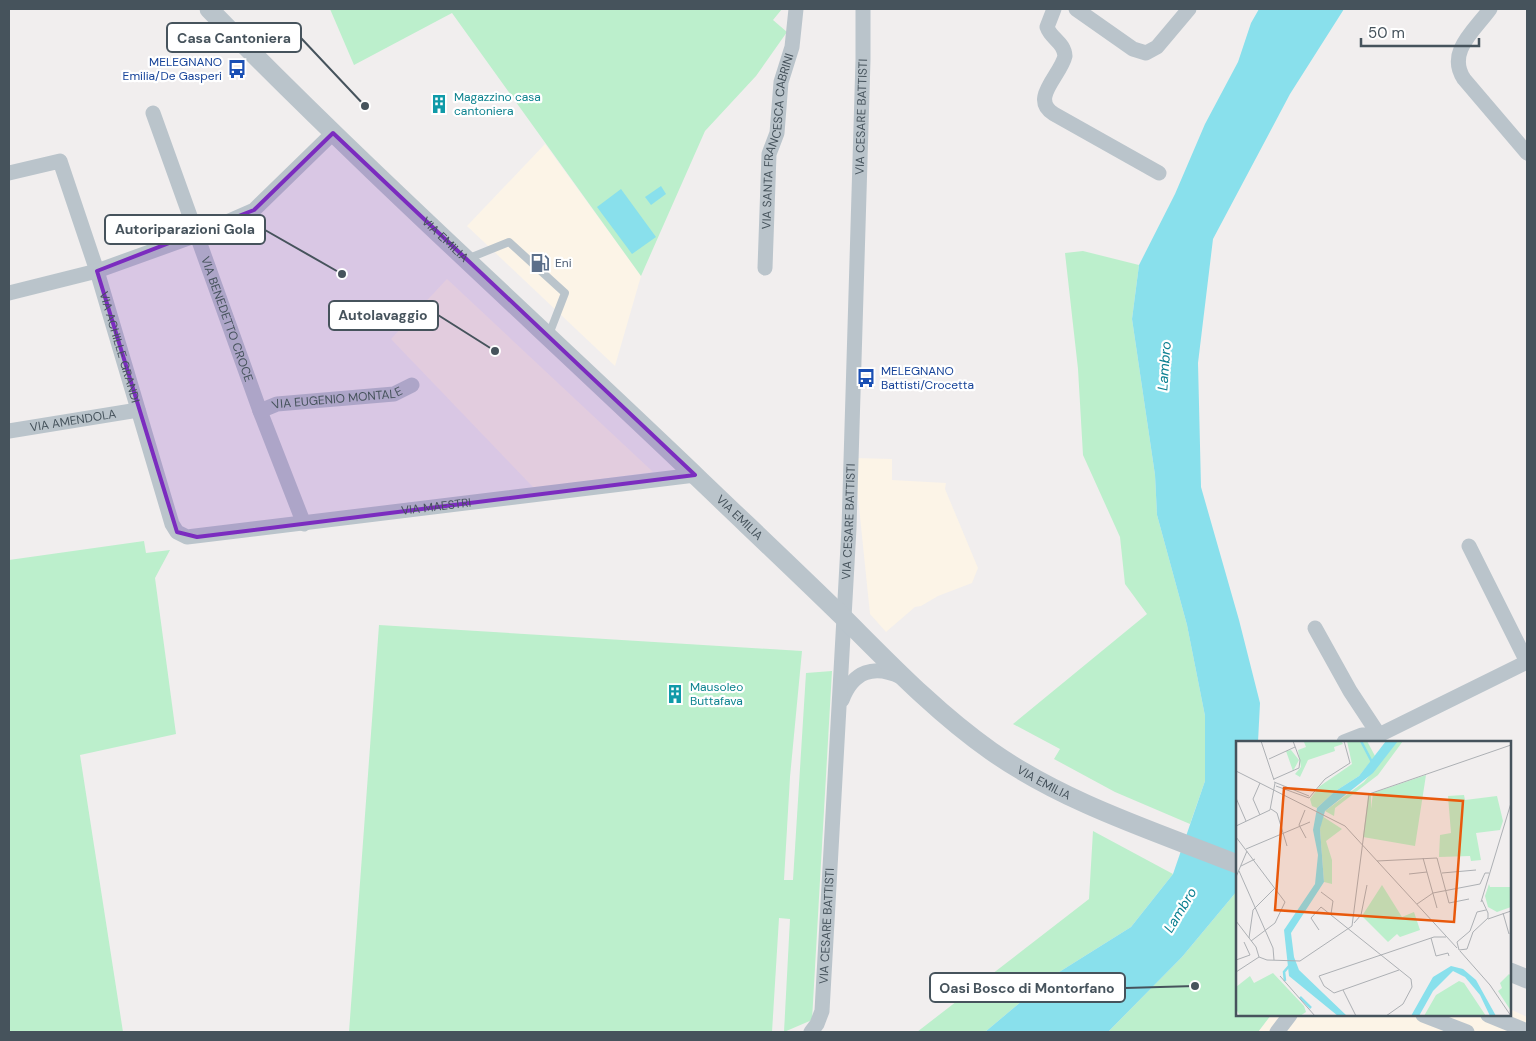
<svg xmlns="http://www.w3.org/2000/svg" width="1536" height="1041" font-family="'DM Sans',sans-serif">
	<style>
		.commercial { fill: #fcf4e7 }
		.green { fill: #bcefcc }
		.water { fill: #89e0ec }
		.lines { fill: none; stroke-linecap: round; stroke-linejoin: round }
		.service { stroke: #bac4cb; stroke-width: 8 }
		.minor { stroke: #bac4cb; stroke-width: 15 }
		.tertiary { stroke: #bac4cb; stroke-width: 19 }
		.marked { fill: #7b2cbf; fill-opacity: 0.2; stroke: #7b2cbf; stroke-width: 4; stroke-linejoin: round }
		.labels { text-anchor: middle; stroke-width: 4.5; stroke-linejoin: round; paint-order: stroke }
		.transit-label { font-size: 12px; fill: #164399; stroke: #fff; text-anchor: end }
		.culture-label { font-size: 12px; fill: #0d838f; stroke: #fff; text-anchor: start }
		.street-label { font-size: 12px; fill: #46535c; stroke: #fff }
		.service-label { font-size: 12px; fill: #4e5e75; stroke: #fff; text-anchor: start }
		.water-label { font-size: 14px; font-style: italic; fill: #0d8192; stroke: #fff }
		.inset-river { fill: none; stroke: #89e0ec; stroke-width: 2.5 }
		.inset-road { fill: none; stroke: #adb0b4; stroke-width: 1 }
		.view { fill: #e8590c; fill-opacity: 0.15; stroke: #e8590c; stroke-width: 2.5 }
		.inset-edge { fill: none; stroke: #46535c; stroke-width: 2.5 }
		.leader { fill: none; stroke: #46535c; stroke-width: 2 }
		.callout-dot { fill: #46535c; stroke: #fff; stroke-width: 2 }
		.callout { fill: #fff; stroke: #46535c; stroke-width: 2 }
		.callout-label { font-size: 14px; text-anchor: middle; font-weight: bold; fill: #46535c }
	</style>
	<rect width="100%" height="100%" fill="#f1eeee"/>
	<!-- commercial -->
	<g class="commercial">
		<polygon points="545,144 641,276 615,366 467,226"/>
		<polygon points="447,279 653,472 534,488 391,339"/>
		<polygon points="854,458 892,459 892,480 946,483 945,489 978,568 972,583 938,596 921,606 915,607 886,632 870,614"/>
		<polygon points="1510,1009 1527,1017 1527,1032 1258,1032 1271,1015 1510,1015"/>
	</g>
	<!-- green -->
	<g class="green">
		<polygon points="330,9 782,9 773,20 787,32 756,76 705,131 641,276 452,13 354,65"/>
		<polygon points="1083,251 1139,265 1132,319 1155,475 1157,515 1187,625 1205,716 1205,781 1190,824 1115,792 1054,759 1060,749 1013,724 1147,614 1125,584 1120,537 1083,455 1078,369 1065,253"/>
		<polygon points="144,541 146,553 170,550 155,578 176,734 80,755 123,1032 9,1032 9,560"/>
		<polygon points="379,625 802,651 790,777 784,880 793,880 806,673 832,671 812,1020 784,1032 790,919 779,918 772,1032 349,1032"/>
		<polygon points="1093,831 1173,874 1131,927 1048,979 985,1032 917,1032 1089,899"/>
		<polygon points="1237,891 1237,1015 1271,1015 1258,1032 1108,1032 1182,957"/>
	</g>
	<!-- water -->
	<g class="water">
		<polygon points="1259,9 1344,9 1290,94 1213,239 1198,363 1201,487 1239,620 1260,703 1258,742 1237,742 1237,891 1182,957 1108,1032 985,1032 1048,979 1131,927 1173,874 1205,781 1205,716 1187,625 1157,515 1155,475 1132,319 1139,265 1175,194 1205,124 1238,62 1251,23"/>
		<polygon points="661,186 666,194 651,205 645,197"/>
		<polygon points="621,189 656,237 632,254 597,207"/>
	</g>
	<g class="lines">
		<!-- service -->
		<polyline class="service" points="467,259 509,242 565,293 548,337"/>
		<!-- minor -->
		<g class="minor">
			<path d="M1054 9 1047 27C1051 39 1064 42 1065 56 1061 75 1029 99 1054 114L1159 173"/>
			<polyline points="1076,9 1133,49 1146,53 1157,47 1189,9"/>
			<path d="M1490 9C1475 30 1446 52 1464 79L1527 153"/>
			<path id="s1" d="M153 113 260 411 304 524"/>
			<path id="s2" d="M9 173 60 161 97 271 172 524 177 532 187 537 695 475"/>
			<path id="s3" d="M765 268 769 154 777 133 781 82 792 47 796 9"/>
			<polyline points="9,293 97,271 197,235 254,210 333,133"/>
			<path id="s4" d="M260 411 277 404 394 394 412 385"/>
			<path id="s5" d="M9 431 138 410"/>
			<polyline points="1469,546 1527,662"/>
			<polyline points="1315,628 1350,691 1379,735"/>
			<path d="M842 700C853 671 874 664 901 677"/>
			<polyline points="1344,742 1362,735 1379,735 1527,662"/>
			<polyline points="1423,1015 1467,1032"/>
			<polyline points="1488,1015 1527,1031"/>
			<path id="s6" d="M811 1032 817 1024 822 1011 849 528 863 60V9"/>
			<polyline points="1277,1032 1290,1015"/>
		</g>
		<!-- tertiary -->
		<g class="tertiary">
			<path id="s7" d="M209 9C367 171 535 322 698 478 747 525 797 572 845 619 891 665 938 714 991 751 1065 803 1154 831 1237 864"/>
			<polyline points="1510,972 1527,979"/>
		</g>
	</g>
	<!-- marked area -->
	<path class="marked" d="M333 133 695 475 197 537 177 532 97 271 254 210Z"/>
	<!-- icons -->
	<defs>
		<g id="bus-bare" transform="scale(1.5)"><path d="M-5-6H5V4H4V6H2V4H-2V6H-4V4H-5ZM-3.5-4V0h7V-4ZM-3.5 1.2v1.5H-2V1.2ZM2 1.2v1.5H3.5V1.2Z" fill="#1a4fb4" stroke="#fff" stroke-width="2.5" paint-order="stroke"/></g>
		<g id="building-bare" transform="scale(1.5)"><path d="M-4-6H4V6H1V3H-1V6H-4ZM-2.5-4.3h1.7v1.8h-1.7ZM.8-4.3h1.7v1.8H.8ZM-2.5-1h1.7V.8h-1.7ZM.8-1h1.7V.8H.8Z" fill="#0f9aa8" stroke="#fff" stroke-width="2.5" paint-order="stroke"/></g>
		<g id="fuel-bare" transform="scale(1.5)"><path d="M-5.5-6h7V0h2V4h1.3V-2.5L3-4.5l.8-.8L6-3V5H2.5V1h-1V6h-7ZM-4.2-4.7v3.2H.2V-4.7Z" fill="#5c6f8a" stroke="#fff" stroke-width="2.5" paint-order="stroke"/></g>
	</defs>
	<g fill-rule="evenodd">
		<use href="#bus-bare" x="237" y="69"/>
		<use href="#building-bare" x="439" y="104"/>
		<use href="#fuel-bare" x="540" y="263"/>
		<use href="#bus-bare" x="866" y="378"/>
		<use href="#building-bare" x="675" y="694"/>
	</g>
	<g class="labels">
		<!-- transit labels -->
		<g class="transit-label">
			<text x="222" y="66">MELEGNANO<tspan x="222" dy="14">Emilia/De Gasperi</tspan></text>
			<text x="881" y="375" text-anchor="start">MELEGNANO<tspan x="881" dy="14">Battisti/Crocetta</tspan></text>
		</g>
		<!-- culture labels -->
		<g class="culture-label">
			<text x="454" y="101">Magazzino casa<tspan x="454" dy="14">cantoniera</tspan></text>
			<text x="690" y="691">Mausoleo<tspan x="690" dy="14">Buttafava</tspan></text>
		</g>
		<!-- street labels -->
		<g class="street-label">
			<text dy="4" stroke="none"><textPath href="#s6" startOffset="919">VIA CESARE BATTISTI</textPath></text>
			<text dy="4" stroke="none"><textPath href="#s3" startOffset="128">VIA SANTA FRANCESCA CABRINI</textPath></text>
			<text dy="4" stroke="none"><textPath href="#s7" startOffset="330">VIA EMILIA</textPath></text>
			<text dy="4" stroke="none"><textPath href="#s1" startOffset="219">VIA BENEDETTO CROCE</textPath></text>
			<text dy="4" stroke="none"><textPath href="#s2" startOffset="248">VIA ACHILLE GRANDI</textPath></text>
			<text dy="4" stroke="none"><textPath href="#s4" startOffset="79">VIA EUGENIO MONTALE</textPath></text>
			<text dy="4" stroke="none"><textPath href="#s5" startOffset="65">VIA AMENDOLA</textPath></text>
			<text dy="4" stroke="none"><textPath href="#s2" startOffset="704">VIA MAESTRI</textPath></text>
			<text dy="4" stroke="none"><textPath href="#s7" startOffset="735">VIA EMILIA</textPath></text>
			<text dy="4" stroke="none"><textPath href="#s6" startOffset="514">VIA CESARE BATTISTI</textPath></text>
			<text dy="4" stroke="none"><textPath href="#s7" startOffset="1140">VIA EMILIA</textPath></text>
			<text dy="4" stroke="none"><textPath href="#s6" startOffset="109">VIA CESARE BATTISTI</textPath></text>
		</g>
		<!-- service labels -->
		<g class="service-label">
			<text x="555" y="267">Eni</text>
		</g>
		<!-- water labels -->
		<g class="water-label">
			<text transform="translate(1164 366) rotate(-86)" y="5">Lambro</text>
			<text transform="translate(1180 910) rotate(-59)" y="5">Lambro</text>
		</g>
	</g>
	<!-- overview -->
	<g transform="translate(1236 741)">
		<rect width="275" height="275" fill="#f1eeee"/>
		<path d="M105 0 107 3 98 6 99 10 72 19 64 36 59 33 65 26 62 9 70 6 68 1ZM111 0H131L139 15 123 35 98 51 81 67 76 65 74 58 84 45 116 23ZM161 0H167L142 34 99 67 98 75 89 70 128 41ZM55 9 63 19 57 30 50 10ZM190 34 179 105 127 96 132 55 135 54V68L137 52ZM228 54 229 59 261 55 267 80 264 89 240 92 245 119 235 120 234 115 203 116 204 94 215 92 212 55ZM86 75 106 88 90 100 96 119V143L88 141 84 88ZM253 143 254 146H275V166L261 171 252 166 249 155ZM146 144 166 176 178 171 184 189 164 196 161 193 152 201 126 175ZM37 232 68 265 70 271 64 275H4L0 268V246L14 235 18 242ZM273 233 275 235V270L262 250 266 247 264 242ZM223 240 228 242 250 275H188L200 254Z" fill="#bcefcc"/>
		<path d="M150 0H162L137 32 89 70 84 88 88 141 55 192 58 216 63 229 111 275H102L53 235 48 189 79 143 82 114 77 89 81 67 98 51 123 35ZM215 225 227 228 240 239 260 275H254L244 254 229 236 217 230 197 250 183 275H175L197 236Z" fill="#89e0ec"/>
		<path class="inset-river" d="M125 0 137 23M49 240 48 231 53 225M64 256 75 267"/>
		<path class="inset-road" d="M25 0 38 39M33 18 59 6M0 30 109 85 221 207M38 38 63 27 64 19 57 0M38 41 73 55M40 45 73 57 89 38 114 22 108 0M0 57 10 80M35 68 41 72 51 105M69 69 63 84 70 97M24 74 17 58 24 42M0 85 34 69 39 42M0 96 49 161 39 182 15 200M10 108 74 81M187 117 201 167M141 120 201 117 213 162 233 158M5 125 19 118M3 130 37 207 38 219M206 132 240 129M173 133 191 131M0 136 11 110M85 151 97 160 95 173M246 159 252 172V177L237 191 231 208 223 209 221 201 234 190 241 171 250 169M245 161 275 62M181 163 197 152 244 143 249 132H253M267 172 273 193M252 178 275 170M0 180 20 206 23 216M118 182 125 174 131 144M83 189 75 177 85 166 175 238 176 246 167 263 150 275M13 197 17 169 39 147M195 197 200 215 212 212 213 215M224 210 254 244 275 275M23 216 31 219 64 220 116 185 133 53 275 4M0 219 14 214 8 201M163 229 98 252 88 245 83 235 198 196H210M0 231 23 216M44 235 79 275M107 249 120 275"/>
		<path class="view" d="M48 47 227 60 218 181 39 169Z"/>
		<rect width="275" height="275" class="inset-edge"/>
	</g>
	<!-- callouts -->
	<path class="leader" d="M365 106L301 38M342 274L265 230M495 351L438 315M1195 986L1125 988"/>
	<g class="callout-dot">
		<circle cx="365" cy="106" r="5"/>
		<circle cx="342" cy="274" r="5"/>
		<circle cx="495" cy="351" r="5"/>
		<circle cx="1195" cy="986" r="5"/>
	</g>
	<g class="callout">
		<rect x="167" y="23" width="134" height="29" rx="5"/>
		<rect x="105" y="215" width="160" height="29" rx="5"/>
		<rect x="329" y="301" width="109" height="29" rx="5"/>
		<rect x="930" y="973" width="195" height="29" rx="5"/>
	</g>
	<g class="callout-label">
		<text x="234" y="43">Casa Cantoniera</text>
		<text x="185" y="234">Autoriparazioni Gola</text>
		<text x="383" y="320">Autolavaggio</text>
		<text x="1027" y="993">Oasi Bosco di Montorfano</text>
	</g>
	<!-- border -->
	<rect width="1536" height="1041" fill="none" stroke="#46535c" stroke-width="20"/>
	<!-- scale -->
	<path d="M1361 38v8h118v-8" fill="none" stroke="#46535c" stroke-width="2.5"/>
	<text x="1368" y="38" font-size="15" fill="#46535c" stroke="#ffffff" stroke-width="4" paint-order="stroke">50 m</text>
</svg>
